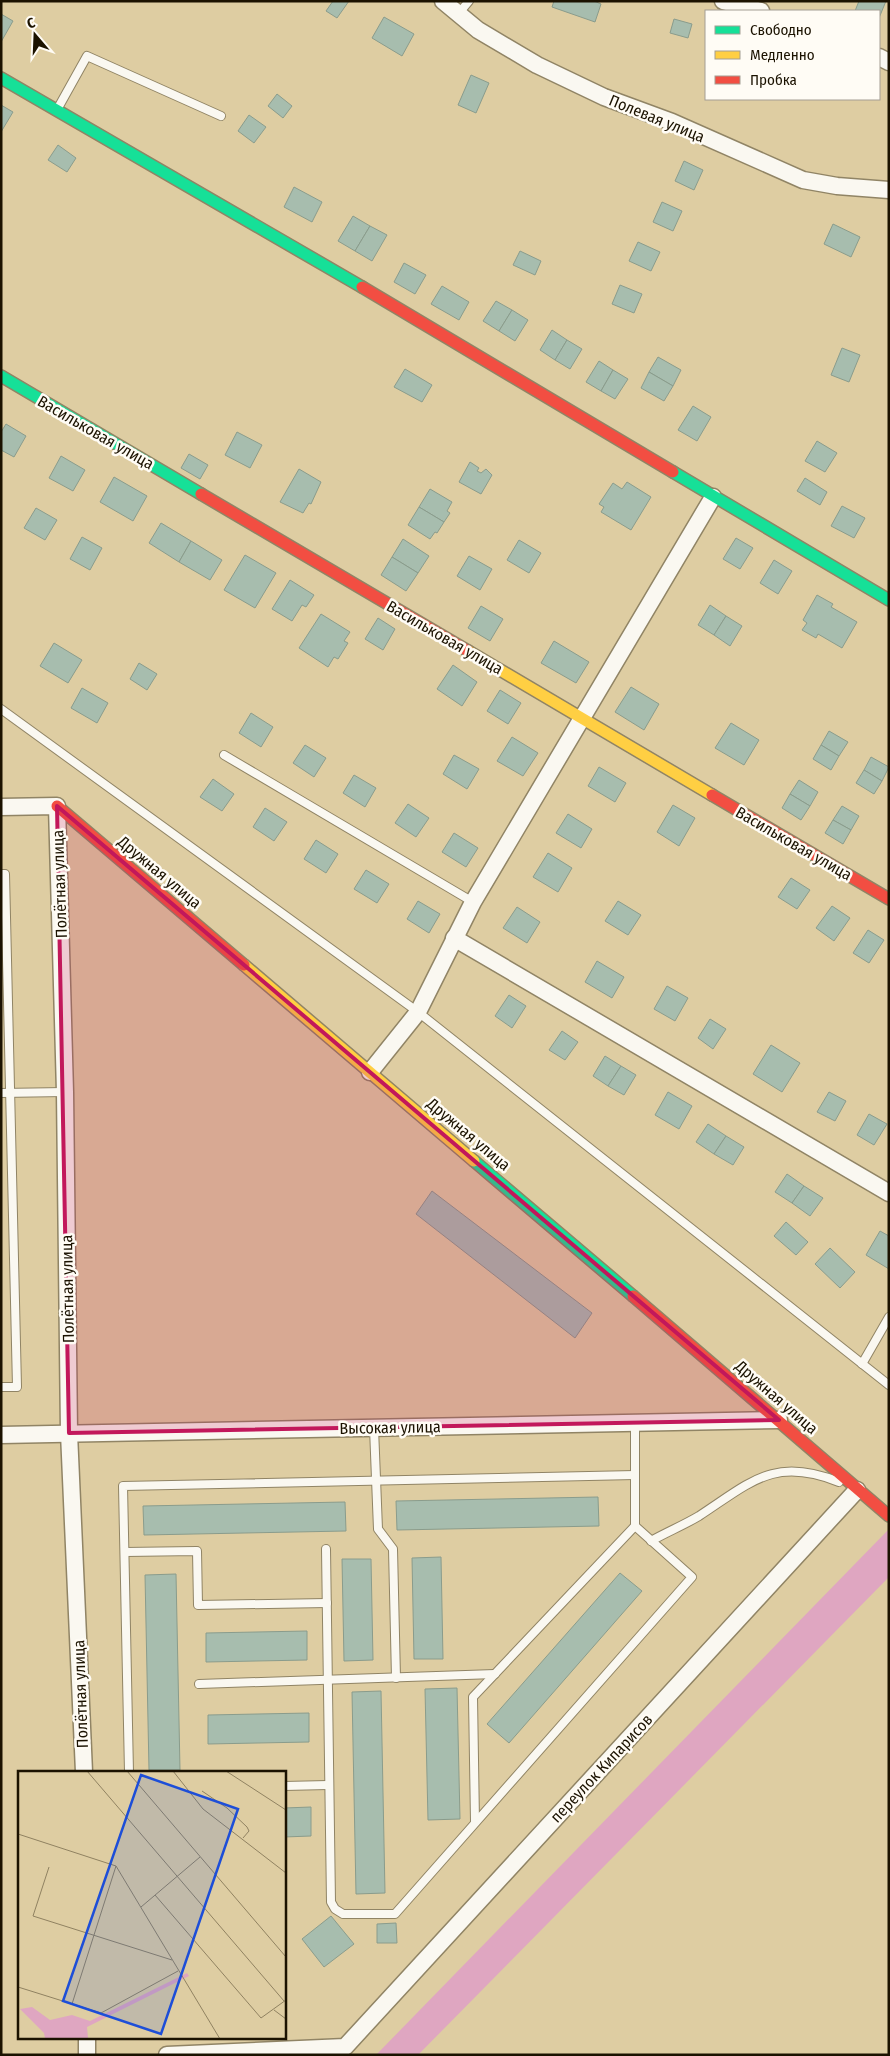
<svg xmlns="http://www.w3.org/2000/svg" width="890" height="2056" font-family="'Fira Sans Condensed',sans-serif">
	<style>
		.green { fill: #dfa6c1 }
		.building { fill: #a7bdae; stroke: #8a9c8c }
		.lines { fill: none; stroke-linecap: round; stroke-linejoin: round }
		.lane-casing { stroke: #908465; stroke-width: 10 }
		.street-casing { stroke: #908465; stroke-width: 19 }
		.fast-casing { stroke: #908465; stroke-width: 14 }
		.slow-casing { stroke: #908465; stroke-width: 14 }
		.jam-casing { stroke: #908465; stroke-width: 14 }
		.lane { stroke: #faf8f1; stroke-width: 8 }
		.street { stroke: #faf8f1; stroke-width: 16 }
		.fast { stroke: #16e098; stroke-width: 11 }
		.slow { stroke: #ffcf43; stroke-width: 11 }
		.jam { stroke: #f24e42; stroke-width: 11 }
		.marked { fill: #c2185b; fill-opacity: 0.2; stroke: #c2185b; stroke-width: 4; stroke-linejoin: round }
		.labels { text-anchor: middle; stroke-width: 5; stroke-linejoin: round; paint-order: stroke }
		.street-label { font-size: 16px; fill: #1b1200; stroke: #fffcf5 }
		.inset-road { fill: none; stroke: #908261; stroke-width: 1 }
		.view { fill: #1d4ed8; fill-opacity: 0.15; stroke: #1d4ed8; stroke-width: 2.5 }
		.inset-edge { fill: none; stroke: #1b1200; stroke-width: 2.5 }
	</style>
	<rect width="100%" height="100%" fill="#decda2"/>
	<!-- green -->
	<polygon class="green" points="889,1529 889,1577 418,2055 376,2055"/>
	<!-- building -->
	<g class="building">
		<polygon points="333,1 349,1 337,18 326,11"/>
		<polygon points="554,1 594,1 601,4 595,22 552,7"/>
		<polygon points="859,1 886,1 879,18 879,11 855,11"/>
		<polygon points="1,14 13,21 1,42"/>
		<polygon points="384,17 414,34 402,56 372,38"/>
		<polygon points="674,19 692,24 688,38 670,33"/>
		<polygon points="471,75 489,83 476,113 458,105"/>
		<polygon points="277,94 292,106 283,118 268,106"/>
		<polygon points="1,105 13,112 1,132"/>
		<polygon points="249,115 266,127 254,143 238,131"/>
		<polygon points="58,145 76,158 67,172 48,160"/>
		<polygon points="684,161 703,170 694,190 675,181"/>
		<polygon points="294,187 322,202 312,222 284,207"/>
		<polygon points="662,202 682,211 673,231 653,222"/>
		<polygon points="353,216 370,226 355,251 338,241"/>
		<polygon points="833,224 860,237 851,257 824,244"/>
		<polygon points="370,226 387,235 372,261 355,251"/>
		<polygon points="638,242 660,252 651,271 629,261"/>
		<polygon points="520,251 541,261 535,275 513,265"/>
		<polygon points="404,263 426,275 415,294 394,282"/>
		<polygon points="620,285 642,294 634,313 612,304"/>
		<polygon points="442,286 469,302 459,320 431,304"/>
		<polygon points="496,301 512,310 499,331 483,321"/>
		<polygon points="512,310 528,320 515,341 499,331"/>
		<polygon points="552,330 567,340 555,360 540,350"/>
		<polygon points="567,340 582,349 570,369 555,360"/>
		<polygon points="842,348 860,355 849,382 831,375"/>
		<polygon points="658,357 681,370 673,386 649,372"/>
		<polygon points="599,361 613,370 601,391 586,382"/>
		<polygon points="405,369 432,385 422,402 394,387"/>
		<polygon points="613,370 628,379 615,399 601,391"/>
		<polygon points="649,372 673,386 664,401 641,388"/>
		<polygon points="693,406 711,417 697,441 678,430"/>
		<polygon points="6,424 26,436 14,457 1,450 1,432"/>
		<polygon points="237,432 262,445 250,468 225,455"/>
		<polygon points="817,441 837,453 825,472 805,461"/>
		<polygon points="189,454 208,465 200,479 181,468"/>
		<polygon points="61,456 85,470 73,491 49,478"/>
		<polygon points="470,462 479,468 477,471 481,473 486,469 492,475 481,494 459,482"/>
		<polygon points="299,469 321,482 311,504 309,503 303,513 280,502"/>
		<polygon points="114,477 147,496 133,521 100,502"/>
		<polygon points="805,478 827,492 820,505 797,491"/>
		<polygon points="627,482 651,497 631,530 601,512 604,507 599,504 613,483 622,489"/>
		<polygon points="430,489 452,502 447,511 450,513 444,522 419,507"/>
		<polygon points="842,506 865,518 854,538 831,526"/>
		<polygon points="419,507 444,522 437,533 435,532 430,539 408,525"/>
		<polygon points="36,508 57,520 45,540 24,528"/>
		<polygon points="161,523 191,541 179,562 149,543"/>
		<polygon points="82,537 102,548 90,570 70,559"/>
		<polygon points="736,538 753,548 740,569 723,559"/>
		<polygon points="403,539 429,556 418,573 392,557"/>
		<polygon points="519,540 541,553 529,573 507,560"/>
		<polygon points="191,541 222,560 210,580 179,562"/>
		<polygon points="245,555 276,573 255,608 224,590"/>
		<polygon points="469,556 492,569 480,590 457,576"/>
		<polygon points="392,557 418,573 406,591 381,575"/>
		<polygon points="774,560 792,571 778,594 760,583"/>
		<polygon points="290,580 314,595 306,607 302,605 292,621 272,609"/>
		<polygon points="817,595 833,604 831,607 857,622 842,648 818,634 816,638 802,630 807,623 803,620"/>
		<polygon points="710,605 726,616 714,635 698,625"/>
		<polygon points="481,606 503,619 490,641 468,628"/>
		<polygon points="321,614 350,632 344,641 348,643 338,659 334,657 328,667 299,648"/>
		<polygon points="726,616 742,626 730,646 714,635"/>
		<polygon points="378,618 395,629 383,650 365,639"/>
		<polygon points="554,641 589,662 576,683 541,663"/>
		<polygon points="54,643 82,660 68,683 40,666"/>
		<polygon points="139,663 157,674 147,690 130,679"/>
		<polygon points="453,665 477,682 462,706 437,689"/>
		<polygon points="631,687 659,704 644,730 615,712"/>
		<polygon points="82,688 108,703 97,723 71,708"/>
		<polygon points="500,690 521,703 508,724 487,711"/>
		<polygon points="251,713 273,727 261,747 239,733"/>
		<polygon points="731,723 759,740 744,765 715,748"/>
		<polygon points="829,731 848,742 839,756 821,745"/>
		<polygon points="512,737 538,753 523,776 497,761"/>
		<polygon points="305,745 326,758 314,777 293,763"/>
		<polygon points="821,745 839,756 831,770 813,759"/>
		<polygon points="454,755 479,769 467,789 443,774"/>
		<polygon points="871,757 889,767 882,781 864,770"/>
		<polygon points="599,767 626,783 615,802 588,786"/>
		<polygon points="864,770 882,781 874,794 856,783"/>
		<polygon points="354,775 376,788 365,807 343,793"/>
		<polygon points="213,779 234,794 222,811 200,797"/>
		<polygon points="799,780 818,792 810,806 790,794"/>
		<polygon points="790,794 810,806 801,820 782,808"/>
		<polygon points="408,804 429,818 416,837 395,823"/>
		<polygon points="673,805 695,818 679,846 657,832"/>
		<polygon points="842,806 859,816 851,830 833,820"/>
		<polygon points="265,808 287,822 274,841 253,827"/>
		<polygon points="568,814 592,829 581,848 556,833"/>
		<polygon points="833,820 851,830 843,844 825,833"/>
		<polygon points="454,833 478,848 466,867 442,852"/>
		<polygon points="316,840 338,854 326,873 304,859"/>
		<polygon points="548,853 572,868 558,892 533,877"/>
		<polygon points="366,870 389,884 377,903 354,889"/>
		<polygon points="791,878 810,890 797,909 778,897"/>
		<polygon points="418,901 440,914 429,933 407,919"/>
		<polygon points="618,901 641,915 628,935 605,921"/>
		<polygon points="832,906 850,918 834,941 816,928"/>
		<polygon points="517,907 540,922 527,943 503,928"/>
		<polygon points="868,930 884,940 869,963 853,953"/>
		<polygon points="597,961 624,977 612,998 585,982"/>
		<polygon points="667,986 688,998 675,1021 654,1009"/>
		<polygon points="509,995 526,1006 512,1028 495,1016"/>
		<polygon points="710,1019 726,1029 713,1049 698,1038"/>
		<polygon points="562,1031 578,1042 565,1060 549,1050"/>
		<polygon points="771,1045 800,1063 782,1092 753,1074"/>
		<polygon points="605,1056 621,1066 608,1086 593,1076"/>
		<polygon points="621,1066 636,1075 624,1095 608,1086"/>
		<polygon points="668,1092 692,1106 679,1129 655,1115"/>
		<polygon points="829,1092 846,1101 835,1121 817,1112"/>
		<polygon points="869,1114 887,1124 874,1145 857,1135"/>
		<polygon points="708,1124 726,1136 714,1154 696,1142"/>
		<polygon points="726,1136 744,1147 733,1165 714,1154"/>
		<polygon points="787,1174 804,1186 792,1203 775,1192"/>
		<polygon points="804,1186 823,1198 810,1216 792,1203"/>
		<polygon points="432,1191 592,1313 575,1338 416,1214"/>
		<polygon points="786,1222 808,1242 796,1255 774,1236"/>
		<polygon points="880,1231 889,1236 889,1269 866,1255"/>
		<polygon points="830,1248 855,1272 840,1288 815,1264"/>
		<polygon points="598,1497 599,1526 397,1530 396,1501"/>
		<polygon points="345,1502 346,1531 144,1535 143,1506"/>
		<polygon points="441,1557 443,1659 414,1659 412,1558"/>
		<polygon points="342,1559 371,1559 373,1660 344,1661"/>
		<polygon points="620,1573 642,1591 509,1743 487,1724"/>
		<polygon points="176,1574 180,1770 149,1770 145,1575"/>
		<polygon points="307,1631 307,1660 206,1662 206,1633"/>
		<polygon points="457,1688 460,1819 428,1820 425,1689"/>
		<polygon points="381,1691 385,1893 356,1894 352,1692"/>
		<polygon points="309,1713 309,1742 208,1744 208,1715"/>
		<polygon points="311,1807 311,1836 284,1837 284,1808"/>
		<polygon points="331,1916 354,1944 324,1967 302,1939"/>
		<polygon points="396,1923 397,1943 377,1943 377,1924"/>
	</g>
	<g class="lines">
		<!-- lane casing -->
		<g class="lane-casing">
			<g id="lane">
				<polyline points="459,13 469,1"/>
				<polyline points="58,108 87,56 221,116"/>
				<polyline points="1,709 418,1012 889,1385"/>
				<polyline points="224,755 473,902"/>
				<polyline points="1,874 5,874 17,1387 1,1387"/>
				<polyline points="1,1093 65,1092"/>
				<polyline points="862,1364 889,1317"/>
				<polyline points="374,1428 378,1529 393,1549 396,1678"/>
				<path d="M651 1541C667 1532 684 1525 699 1516 751 1482 774 1456 839 1482"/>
				<polyline points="326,1549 331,1902 335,1909 343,1914 395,1914 692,1577 635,1526"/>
				<polyline points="125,1552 197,1551 198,1605 327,1603"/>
				<polyline points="199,1684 495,1674"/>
				<polyline points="129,1772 123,1486 635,1475"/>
				<polyline points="284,1786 328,1785"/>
				<polyline points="475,1822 473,1697 635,1526 635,1423"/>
			</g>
		</g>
		<!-- street casing -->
		<g class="street-casing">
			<g id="street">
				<polyline points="443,1 478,30 537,65 604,97 672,122 803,180 837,186 889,190"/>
				<polyline points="723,1 761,11"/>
				<polyline points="879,57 889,62"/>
				<polyline points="1,807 57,806 65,1092 69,1433 84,1772"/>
				<polyline points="454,938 889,1193"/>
				<polyline points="370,1072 418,1012 473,902 713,497"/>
				<polyline points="1,1435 779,1420"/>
				<polyline points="87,2037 87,2055"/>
				<polyline points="167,2055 345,2047 857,1490"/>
			</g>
		</g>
		<!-- fast casing -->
		<g class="fast-casing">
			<g id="fast">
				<polyline points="1,78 362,287"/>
				<polyline points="1,376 201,494"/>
				<polyline points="673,472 889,600"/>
				<polyline points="474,1161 633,1296"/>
			</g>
		</g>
		<!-- slow casing -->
		<g class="slow-casing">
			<g id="slow">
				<polyline points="468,651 712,795"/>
				<polyline points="244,965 474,1161"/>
			</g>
		</g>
		<!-- jam casing -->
		<g class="jam-casing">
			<g id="jam">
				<polyline points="362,287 673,472"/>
				<polyline points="201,494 468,651"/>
				<polyline points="712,795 889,899"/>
				<polyline points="57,806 244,965"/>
				<polyline points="633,1296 889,1516"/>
			</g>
		</g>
		<!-- lane -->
		<use href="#lane" class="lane"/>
		<!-- street -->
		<use href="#street" class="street"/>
		<!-- fast -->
		<use href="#fast" class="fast"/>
		<!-- slow -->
		<use href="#slow" class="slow"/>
		<!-- jam -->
		<use href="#jam" class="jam"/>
	</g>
	<!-- marked area -->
	<path class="marked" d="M57 806 779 1420 69 1433Z"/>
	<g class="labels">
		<!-- street labels -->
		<g class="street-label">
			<text transform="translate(657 118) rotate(22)" y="6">Полевая улица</text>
			<text transform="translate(96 432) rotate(30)" y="6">Васильковая улица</text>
			<text transform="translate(445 637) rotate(30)" y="6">Васильковая улица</text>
			<text transform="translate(794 843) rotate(30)" y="6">Васильковая улица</text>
			<text transform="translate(160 872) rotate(40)" y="6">Дружная улица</text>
			<text transform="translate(59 884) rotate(-92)" y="6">Полётная улица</text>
			<text transform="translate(469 1134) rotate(40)" y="6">Дружная улица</text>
			<text transform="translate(67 1289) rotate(-91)" y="6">Полётная улица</text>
			<text transform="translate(777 1397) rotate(41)" y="6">Дружная улица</text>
			<text transform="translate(390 1427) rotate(-1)" y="6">Высокая улица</text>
			<text transform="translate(80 1694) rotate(-92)" y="6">Полётная улица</text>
			<text transform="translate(601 1768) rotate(-47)" y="6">переулок Кипарисов</text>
		</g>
	</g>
	<!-- overview -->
	<g transform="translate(18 1771)">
		<rect width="268" height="268" fill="#decda2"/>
		<path d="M169 202 171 205 69 256 70 267H27L26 262 2 238 14 236 32 249 54 244 72 250Z" fill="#dfa6c1"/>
		<path class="inset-road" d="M69 0 266 230M109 0 268 186M155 0 185 38 268 102M208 0 268 39M184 20 209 37 229 56 231 60 225 67M0 63 98 95M98 95 202 268M31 96 15 145 154 189M137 124 243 247 268 229M123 136 182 86M0 216 83 242 160 200M54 233 98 95M256 239 268 248"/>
		<path class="view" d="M123 4 220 38 143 263 45 230Z"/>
		<rect width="268" height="268" class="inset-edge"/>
	</g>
	<!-- border -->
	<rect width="890" height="2056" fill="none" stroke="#1b1200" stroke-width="5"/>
	<!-- legend -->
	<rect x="705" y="10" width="175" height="90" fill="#fffcf5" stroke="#a49e93"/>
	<rect x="715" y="26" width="25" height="8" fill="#16e098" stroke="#a49e93"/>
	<text x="750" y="35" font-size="15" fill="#1b1200">Свободно</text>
	<rect x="715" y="51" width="25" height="8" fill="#ffcf43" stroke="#a49e93"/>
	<text x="750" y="60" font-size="15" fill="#1b1200">Медленно</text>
	<rect x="715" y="76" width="25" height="8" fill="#f24e42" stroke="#a49e93"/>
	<text x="750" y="85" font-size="15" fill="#1b1200">Пробка</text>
	<!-- north arrow -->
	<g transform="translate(35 35) rotate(341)" stroke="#fffcf5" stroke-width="4" paint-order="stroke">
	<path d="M0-4L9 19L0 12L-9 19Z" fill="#1b1200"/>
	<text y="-8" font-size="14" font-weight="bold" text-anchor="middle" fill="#1b1200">С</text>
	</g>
</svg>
